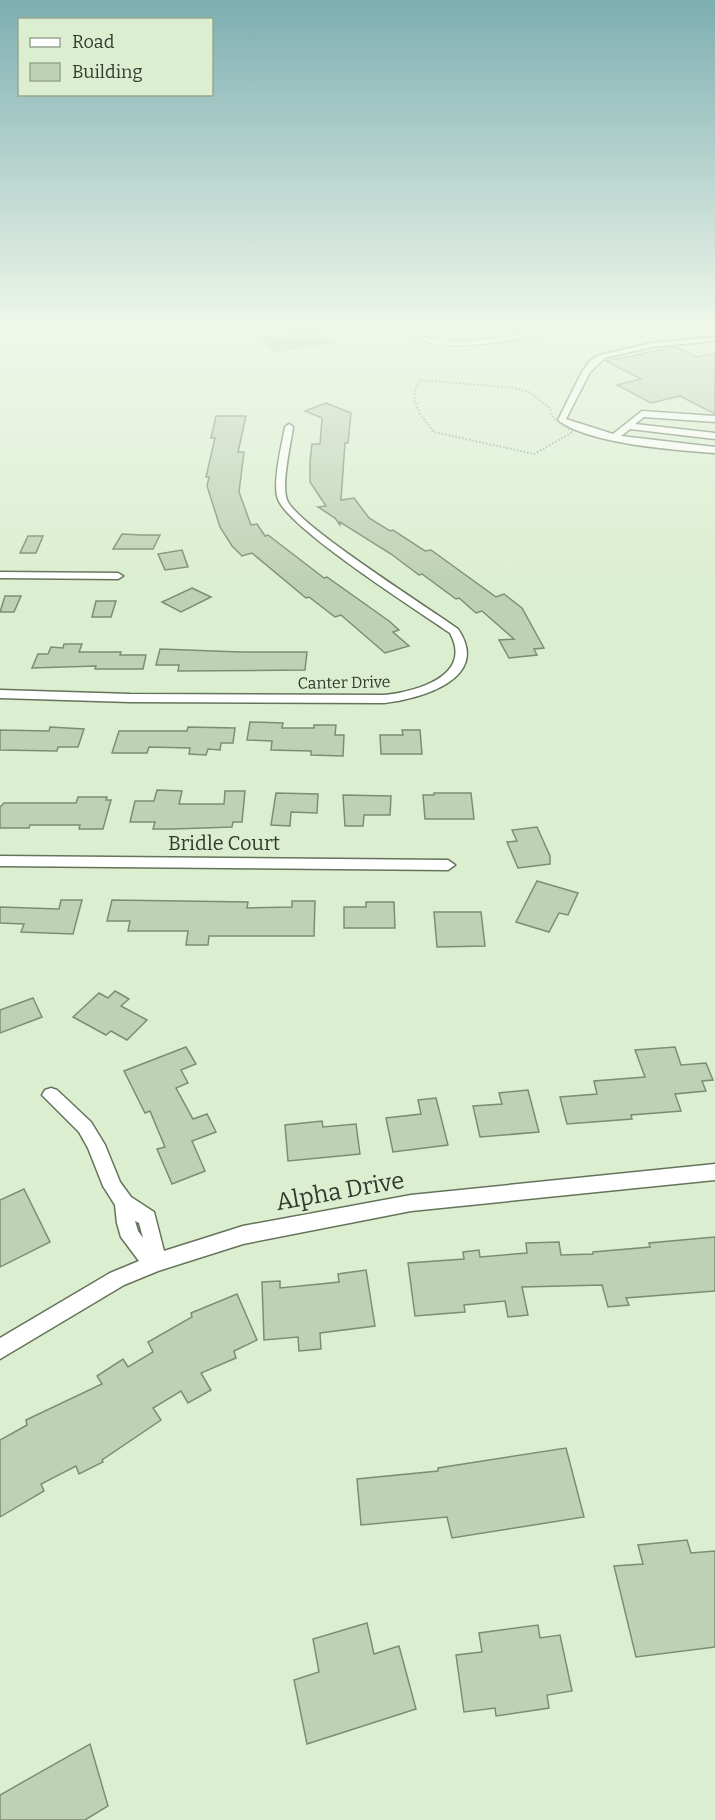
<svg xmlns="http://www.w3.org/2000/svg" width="715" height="1820" font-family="Bitter,serif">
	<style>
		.green { fill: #aece98 }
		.building { fill: #bfd1b4; stroke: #7d8d72; stroke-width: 1.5 }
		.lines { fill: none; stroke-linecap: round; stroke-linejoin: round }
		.service-casing { stroke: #64745a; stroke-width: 6 }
		.minor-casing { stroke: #64745a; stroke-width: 3 }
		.path { stroke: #929f89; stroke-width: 2; stroke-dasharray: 1.5 2; stroke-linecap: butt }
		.service { stroke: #fff; stroke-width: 4.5 }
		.minor { fill: #fff; fill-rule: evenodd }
		.labels { text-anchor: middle; stroke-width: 4.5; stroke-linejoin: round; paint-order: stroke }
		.far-street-label { font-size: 16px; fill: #333a2e; stroke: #dceed0 }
		.street-label { font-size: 20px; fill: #333a2e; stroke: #dceed0 }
		.near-street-label { font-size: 24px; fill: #333a2e; stroke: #dceed0 }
	</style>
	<rect width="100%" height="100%" fill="#dceed0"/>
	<!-- green -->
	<polygon class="green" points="316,329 334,343 276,352 259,338"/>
	<!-- building -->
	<g class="building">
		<polygon points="676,347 697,357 715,353 715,414 680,396 651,403 617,385 641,379 606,361"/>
		<polygon points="326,403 351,413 348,443 345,443 341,500 354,498 369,518 390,531 393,530 425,551 431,550 496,597 504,594 522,608 544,648 534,649 537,655 509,658 499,640 514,639 482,611 476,613 459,598 456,599 422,574 419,575 391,554 340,522 340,525 335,518 318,507 326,506 310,482 310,461 312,444 320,444 322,418 305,411"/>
		<polygon points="216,416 246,416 238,452 244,452 239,492 251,525 257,524 265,536 268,535 324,578 327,577 389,621 399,630 393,632 409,646 385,653 341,615 335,617 309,597 306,598 252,553 242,556 232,546 220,527 207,486 209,477 206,477 215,438 211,438"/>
		<polygon points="122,534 141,535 160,535 153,549 113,549"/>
		<polygon points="28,536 43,536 36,553 20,553"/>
		<polygon points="182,550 188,567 165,570 158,554"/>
		<polygon points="192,588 211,597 181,612 162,602"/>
		<polygon points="5,596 21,596 14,612 0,612"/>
		<polygon points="96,601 116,601 111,617 92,617"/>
		<polygon points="64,644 82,644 79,652 121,652 120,655 146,655 143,669 95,669 96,666 32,668 38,654 48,654 51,647 63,648"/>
		<polygon points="160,649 241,652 307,652 305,670 178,671 179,665 156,665"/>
		<polygon points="250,722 283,723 282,728 314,728 314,725 336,725 335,735 344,735 343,756 311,755 311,751 271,750 272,741 247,740"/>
		<polygon points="50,727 84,729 78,747 58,747 57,751 0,750 0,730 49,731"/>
		<polygon points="188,727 235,728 233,743 221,743 220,750 208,749 206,755 189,754 190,748 149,747 147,753 112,753 119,731 187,731"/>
		<polygon points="402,730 420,730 422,754 381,754 380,735 403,735"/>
		<polygon points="157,790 182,791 179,804 224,804 225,791 245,791 242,822 233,822 232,827 174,829 153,829 155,822 130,822 135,801 154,801"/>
		<polygon points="276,793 318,794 317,813 291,812 290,826 271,825"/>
		<polygon points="434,793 471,793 474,819 425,819 423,795 434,795"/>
		<polygon points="343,795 391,796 390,815 364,815 363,826 345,826"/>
		<polygon points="78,797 107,797 106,800 111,800 103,829 79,829 80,825 30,825 29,828 0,828 0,807 4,803 76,803"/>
		<polygon points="537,827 550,856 550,864 518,868 507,842 517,841 512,830"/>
		<polygon points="537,881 578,893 568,915 559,913 549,932 516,922"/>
		<polygon points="61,900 82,900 73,934 21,932 24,924 0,923 0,907 59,909"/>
		<polygon points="112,900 248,902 247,908 292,907 292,901 315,901 314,936 209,936 208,945 186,945 188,931 128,931 130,921 107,921"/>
		<polygon points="366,902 394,902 395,928 344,928 344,907 366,907"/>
		<polygon points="434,912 481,912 485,946 437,947"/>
		<polygon points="115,991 129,999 121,1006 147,1020 127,1040 111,1031 106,1035 73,1017 99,993 108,998"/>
		<polygon points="33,998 42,1017 0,1033 0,1010"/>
		<polygon points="186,1047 196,1064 181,1070 188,1083 176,1088 193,1119 207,1114 216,1132 192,1141 205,1171 172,1184 157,1149 165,1147 150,1111 145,1113 124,1071"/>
		<polygon points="675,1047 681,1065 706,1063 713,1080 702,1081 706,1091 675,1094 681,1111 631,1115 632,1119 567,1124 560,1097 597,1094 594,1081 645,1077 635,1050"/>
		<polygon points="528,1090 539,1132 480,1137 473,1106 502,1104 499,1093"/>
		<polygon points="436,1098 448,1145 393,1152 386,1118 421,1114 418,1100"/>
		<polygon points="322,1121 323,1127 356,1124 360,1154 288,1161 285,1125"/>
		<polygon points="24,1189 50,1242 0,1267 0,1200"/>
		<polygon points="715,1237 715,1291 626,1298 629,1305 608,1307 602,1285 522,1287 528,1315 508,1317 505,1301 464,1305 465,1312 415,1316 408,1263 464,1259 463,1252 479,1250 480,1257 527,1253 526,1243 559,1242 561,1255 593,1254 593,1252 650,1247 649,1243"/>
		<polygon points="366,1270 375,1326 320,1333 321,1349 299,1351 298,1337 264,1340 262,1282 280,1281 280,1288 320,1284 339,1282 338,1274"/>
		<polygon points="237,1294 257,1340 234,1351 236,1358 201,1373 211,1390 188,1403 181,1391 153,1408 161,1420 102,1460 103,1462 79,1474 76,1466 41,1484 44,1491 0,1517 0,1440 27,1425 26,1420 102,1384 97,1376 123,1359 128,1367 153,1352 148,1342 192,1317 191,1313"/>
		<polygon points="566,1448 584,1517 452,1538 447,1517 361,1525 357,1479 438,1471 438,1468"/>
		<polygon points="687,1540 691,1553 715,1551 715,1647 636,1657 614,1566 643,1564 638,1545"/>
		<polygon points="367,1623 374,1654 399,1646 416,1709 307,1744 294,1680 319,1672 313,1639"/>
		<polygon points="538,1625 540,1638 560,1635 572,1691 547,1695 549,1708 496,1716 495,1708 464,1712 456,1655 482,1652 479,1633"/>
		<polygon points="90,1744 108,1806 85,1820 0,1820 0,1795"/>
	</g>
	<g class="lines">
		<!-- service casing -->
		<g class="service-casing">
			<path id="service" d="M408 326C411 329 414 334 418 336 448 355 546 332 581 326"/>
		</g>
		<!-- minor casing -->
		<g class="minor-casing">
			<g id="minor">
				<path d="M715 337V341L652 347 605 358 590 372 566 419 613 434 642 411 715 416V422L644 417 635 424 715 433V439L630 429 621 436 715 447V453C676 450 588 444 558 420L582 372 591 360 600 355 652 343Z"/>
				<path d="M289 424 293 427C291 444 281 484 287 500 297 525 429 608 458 629 492 679 420 699 384 703L130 702 0 698V690L130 694 384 695C414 692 474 677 450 633 418 611 288 528 278 499 272 484 282 444 285 427Z"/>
				<polygon points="0,572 118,573 123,576 118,579 0,578"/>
				<polygon points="0,856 448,860 455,865 448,870 0,866"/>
				<path d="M51 1088 57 1090 91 1122 105 1145 120 1182 131 1197 154 1212 164 1251 243 1226 411 1195 715 1164V1180L411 1211 243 1244 158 1271 124 1285 0 1359V1338L110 1273 139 1261 121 1237 117 1223 115 1205 103 1186 88 1148 79 1132 42 1095 45 1090ZM135 1221 139 1223 143 1238 138 1231Z"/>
			</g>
		</g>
		<!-- path -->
		<polygon class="path" points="421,380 515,388 529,392 550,408 553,418 573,432 534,454 434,432 420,414 414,400 416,387"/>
		<!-- service -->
		<use href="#service" class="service"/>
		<!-- minor -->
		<use href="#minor" class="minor"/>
	</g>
	<!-- sky -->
	<linearGradient id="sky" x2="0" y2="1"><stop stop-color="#7daeb1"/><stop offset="0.56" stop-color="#eff7ea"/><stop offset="1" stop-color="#eff7ea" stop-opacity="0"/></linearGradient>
	<rect width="715" height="581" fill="url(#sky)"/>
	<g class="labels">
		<!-- far-street labels -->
		<g class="far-street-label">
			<text transform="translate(344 682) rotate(-1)" y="6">Canter Drive</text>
		</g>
		<!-- street labels -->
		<g class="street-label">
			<text x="224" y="850">Bridle Court</text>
		</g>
		<!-- near-street labels -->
		<g class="near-street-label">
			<text transform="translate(340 1191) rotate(-10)" y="8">Alpha Drive</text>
		</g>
	</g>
	<!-- legend -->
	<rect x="18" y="18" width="195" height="78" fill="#dceed0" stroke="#98a68f" stroke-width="1.5"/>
	<rect x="30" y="38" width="30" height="9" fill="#ffffff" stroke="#98a68f" stroke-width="1.5"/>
	<text x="72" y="48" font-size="18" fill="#333a2e">Road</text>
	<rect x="30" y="63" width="30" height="18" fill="#bfd1b4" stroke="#98a68f" stroke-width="1.5"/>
	<text x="72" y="78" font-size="18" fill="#333a2e">Building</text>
</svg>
